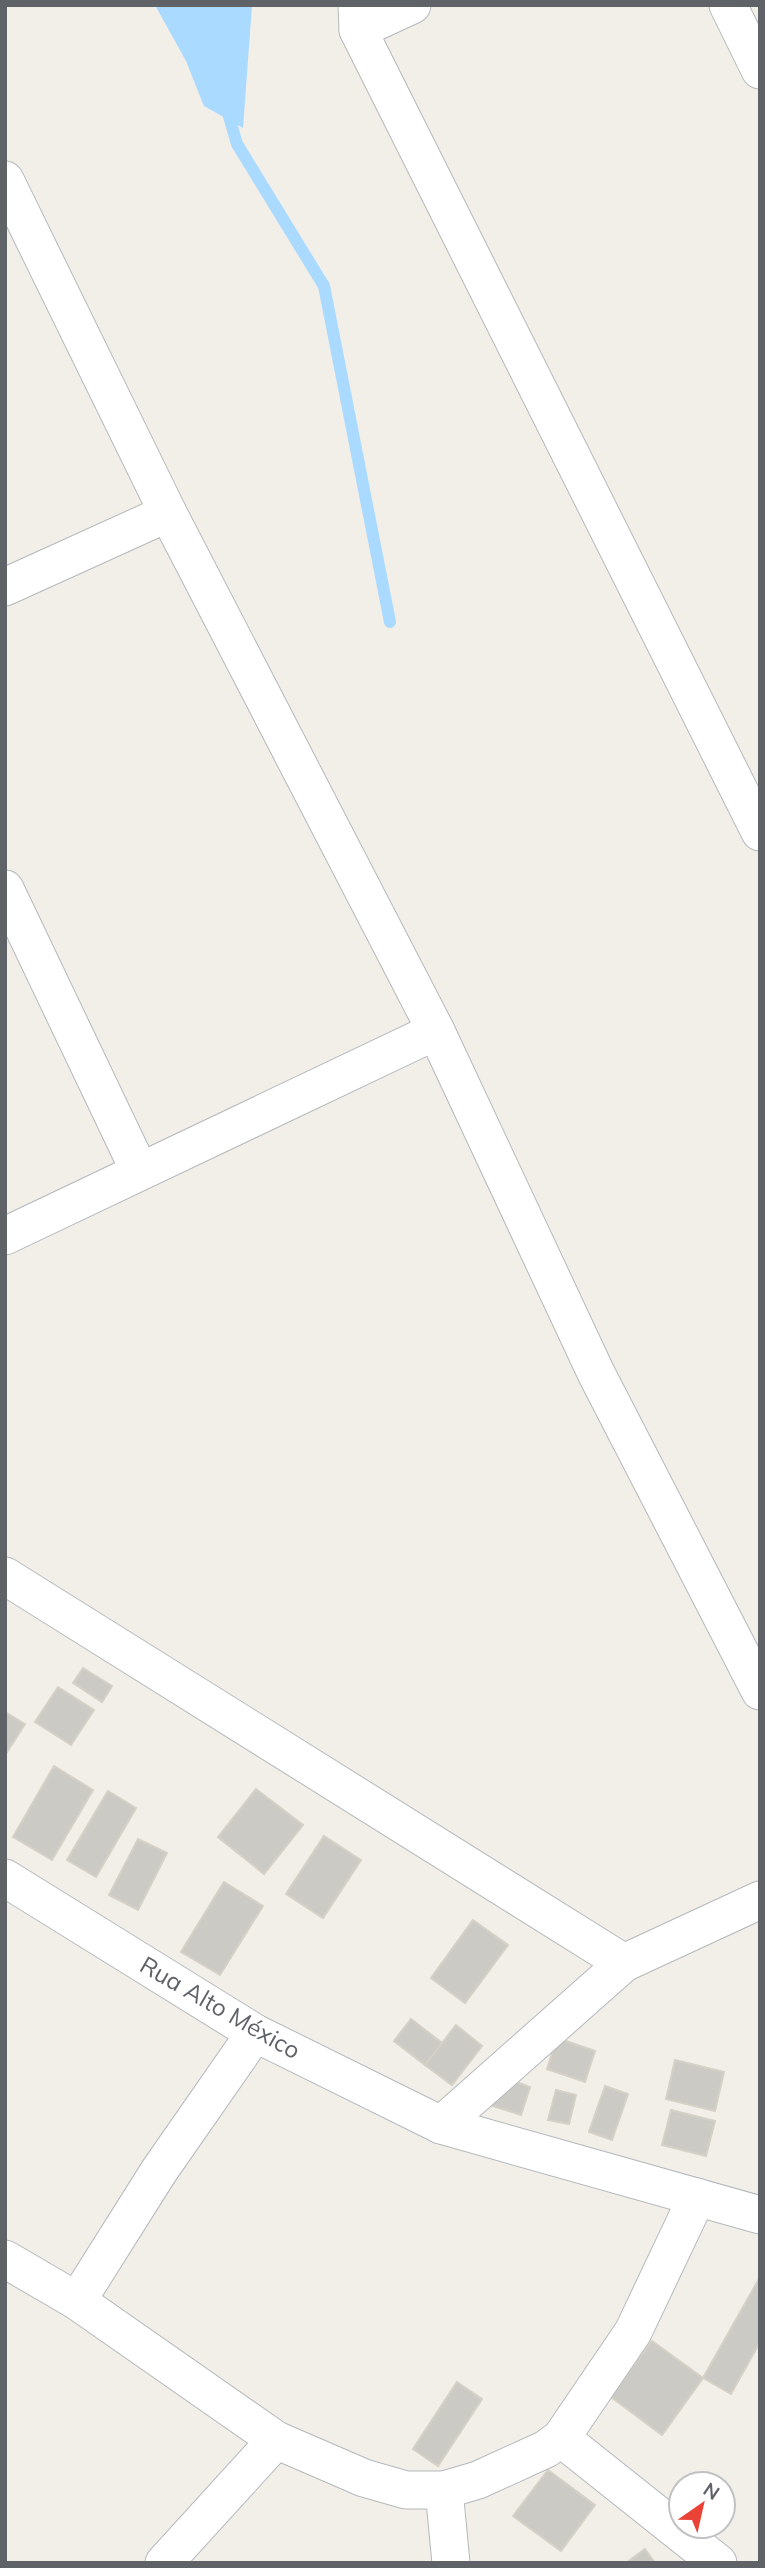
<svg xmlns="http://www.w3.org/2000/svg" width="765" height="2568" font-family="Mulish,sans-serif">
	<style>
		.water { fill: #aadaff }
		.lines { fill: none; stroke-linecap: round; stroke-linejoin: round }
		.stream { stroke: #aadaff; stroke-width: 12 }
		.building { fill: #cccac5; stroke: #d6d1c6; stroke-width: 2 }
		.street-casing { stroke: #b5b8bc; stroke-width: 39 }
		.street { stroke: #fff; stroke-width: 37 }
		.labels { text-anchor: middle; stroke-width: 5; stroke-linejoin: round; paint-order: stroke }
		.street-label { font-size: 24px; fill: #5f6368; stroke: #fff }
	</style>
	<rect width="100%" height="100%" fill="#f1efe8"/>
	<!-- water -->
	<polygon class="water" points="155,5 252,5 243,128 204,106 186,61"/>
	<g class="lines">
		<!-- stream -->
		<polyline class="stream" points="226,106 237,144 324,286 390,622"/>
	</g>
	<!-- building -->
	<g class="building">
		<polygon points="83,1668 112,1686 102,1702 73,1683"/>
		<polygon points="58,1687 94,1710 71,1745 35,1722"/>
		<polygon points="5,1712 25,1724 5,1755"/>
		<polygon points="54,1766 93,1790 52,1860 13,1837"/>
		<polygon points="256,1789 303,1825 264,1874 218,1837"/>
		<polygon points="108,1791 136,1808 96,1877 67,1860"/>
		<polygon points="324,1836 361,1860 323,1918 286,1894"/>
		<polygon points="138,1839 167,1853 138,1910 109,1895"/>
		<polygon points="224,1882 263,1906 220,1975 181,1952"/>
		<polygon points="473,1920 508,1945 465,2003 431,1978"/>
		<polygon points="411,2019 442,2043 425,2065 394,2041"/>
		<polygon points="456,2025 482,2046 452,2085 425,2065"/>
		<polygon points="557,2038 595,2051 585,2082 547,2069"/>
		<polygon points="675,2060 724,2072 715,2111 666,2099"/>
		<polygon points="500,2076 530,2087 521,2115 490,2105"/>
		<polygon points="605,2086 628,2094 612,2140 589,2132"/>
		<polygon points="556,2090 576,2095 569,2124 548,2120"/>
		<polygon points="671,2110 715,2121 706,2156 662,2145"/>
		<polygon points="760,2277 760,2342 731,2394 703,2378"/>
		<polygon points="652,2341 703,2378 662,2435 611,2397"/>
		<polygon points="457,2382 482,2399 438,2466 413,2449"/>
		<polygon points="548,2470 595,2505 561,2551 513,2516"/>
		<polygon points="645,2549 655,2563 626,2563"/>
	</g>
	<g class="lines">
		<!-- street casing -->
		<g class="street-casing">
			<g id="street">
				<polyline points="357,5 358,30 760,832"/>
				<polyline points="728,5 760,70"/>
				<polyline points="358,30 412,5"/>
				<polyline points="5,180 168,513 436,1031 596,1373 760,1691"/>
				<polyline points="5,587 168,513"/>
				<polyline points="5,889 139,1170"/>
				<polyline points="5,1236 436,1031"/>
				<polyline points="5,1576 624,1963"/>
				<polyline points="5,1878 255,2033 441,2125 760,2215"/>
				<polyline points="441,2125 624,1963 760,1900"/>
				<polyline points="5,2259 77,2301 276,2440 364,2478 406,2490 444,2490 478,2480 546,2449 561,2438 633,2332 697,2197"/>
				<polyline points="77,2301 159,2171 255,2033"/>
				<polyline points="561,2438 718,2563"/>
				<polyline points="444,2490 451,2563"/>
				<polyline points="164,2563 276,2440"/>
			</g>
		</g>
		<!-- street -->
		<use href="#street" class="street"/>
	</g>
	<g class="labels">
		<!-- street labels -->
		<g class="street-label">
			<text transform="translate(220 2008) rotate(30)" y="8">Rua Alto México</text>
		</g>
	</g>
	<!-- border -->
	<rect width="765" height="2568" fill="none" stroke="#5f6368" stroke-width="14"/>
	<!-- north arrow -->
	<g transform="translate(702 2505) rotate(34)"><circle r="33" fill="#ffffff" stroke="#bfc1c3" stroke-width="2"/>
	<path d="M0-5L12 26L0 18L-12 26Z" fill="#ea4335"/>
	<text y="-10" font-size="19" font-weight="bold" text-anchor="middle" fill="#5f6368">N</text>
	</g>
</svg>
